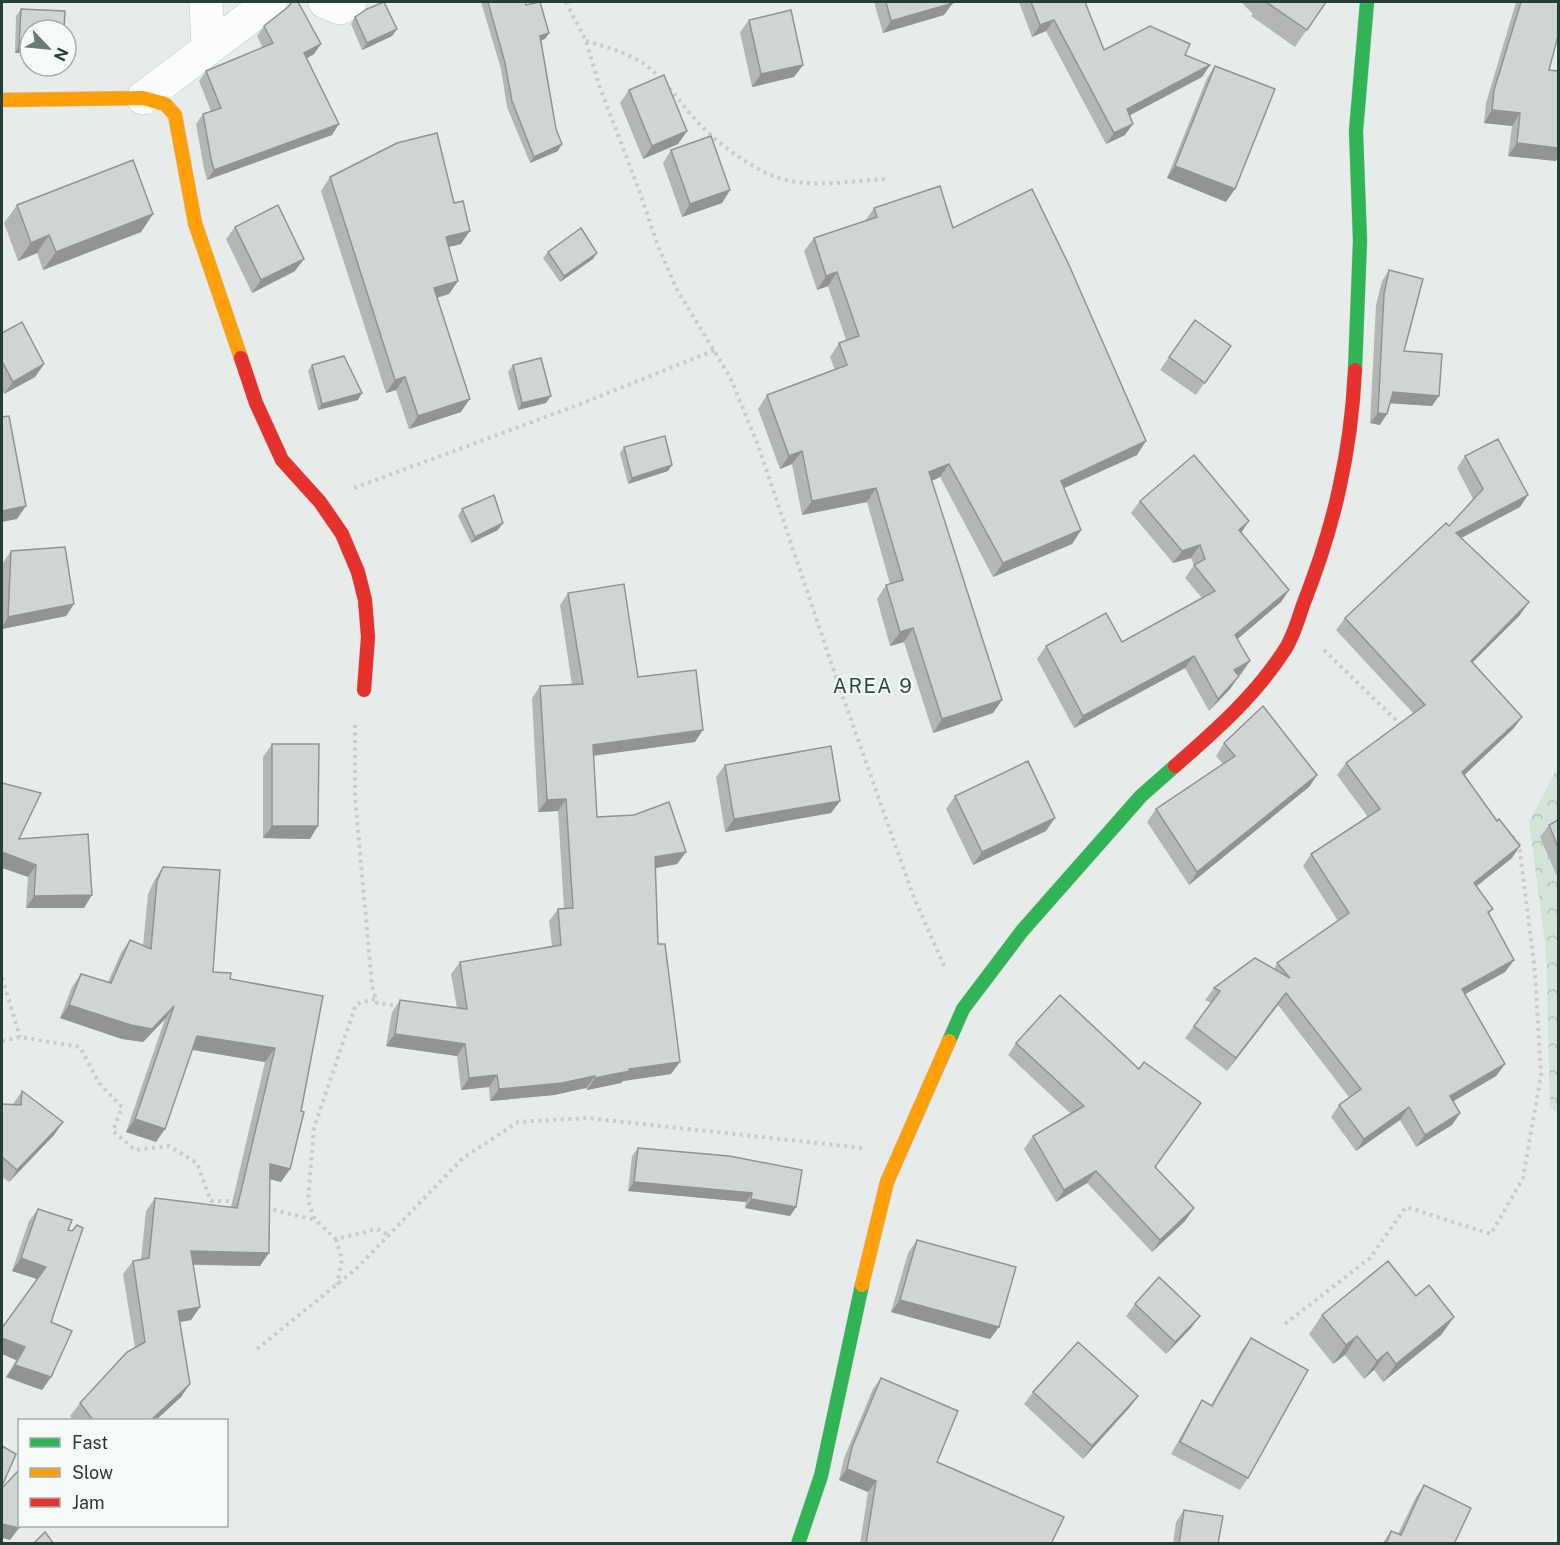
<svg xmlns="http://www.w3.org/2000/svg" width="1560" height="1545" font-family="'Public Sans',sans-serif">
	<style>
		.park { fill: url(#park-crowns) }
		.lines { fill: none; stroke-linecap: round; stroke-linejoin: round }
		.street-casing { stroke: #c4c9c7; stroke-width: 34 }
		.fast-casing { stroke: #c4cac8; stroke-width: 15 }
		.slow-casing { stroke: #c4cac8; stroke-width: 15 }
		.jam-casing { stroke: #c4cac8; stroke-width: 15 }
		.path { stroke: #c7cdcb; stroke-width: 4; stroke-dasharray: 3 4.5; stroke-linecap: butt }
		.street { stroke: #fbfcfc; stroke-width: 33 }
		.fast { stroke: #30b455; stroke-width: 14 }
		.slow { stroke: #ff9f0a; stroke-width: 14 }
		.jam { stroke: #e5322d; stroke-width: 14 }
		.wall { fill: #b3b6b5 }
		.shaded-wall { fill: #929494 }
		.building { fill: #d0d4d3; stroke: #929494; stroke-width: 1.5 }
		.labels { text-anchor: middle; stroke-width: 4.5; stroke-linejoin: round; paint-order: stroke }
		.quarter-label { font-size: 20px; letter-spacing: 1.5px; fill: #254d43; stroke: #f6faf8 }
	</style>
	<defs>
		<pattern id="park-crowns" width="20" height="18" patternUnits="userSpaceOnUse" patternTransform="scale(1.5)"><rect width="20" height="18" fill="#d3e3d8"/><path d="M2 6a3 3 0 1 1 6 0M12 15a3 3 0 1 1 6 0" fill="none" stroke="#b5c4ba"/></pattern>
	</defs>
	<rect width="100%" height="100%" fill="#e7ecea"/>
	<!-- park -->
	<polygon class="park" points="1558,766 1558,1113 1550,1108 1546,951 1529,822"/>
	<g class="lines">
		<!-- street casing -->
		<g class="street-casing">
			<g id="street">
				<polyline points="206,2 208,49"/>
				<polyline points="325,2 340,8 350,2"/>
				<polyline points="143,98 270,2"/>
			</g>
		</g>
		<!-- fast casing -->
		<g class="fast-casing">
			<g id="fast">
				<polyline points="1355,370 1360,241 1356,131 1367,2"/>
				<polyline points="949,1041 963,1009 1022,931 1141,796 1175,766"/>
				<polyline points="798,1544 821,1476 862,1285"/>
			</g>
		</g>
		<!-- slow casing -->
		<g class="slow-casing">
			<g id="slow">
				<polyline points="2,100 143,98 165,104 175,115 195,223 241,358"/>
				<polyline points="862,1285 887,1182 949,1041"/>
			</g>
		</g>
		<!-- jam casing -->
		<g class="jam-casing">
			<g id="jam">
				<polyline points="241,358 256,403 282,460 320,502 342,534 358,572 365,600 368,637 364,690"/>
				<path d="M1175 766C1215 731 1255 696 1284 651 1293 638 1298 620 1303 605 1334 527 1351 453 1355 370"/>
			</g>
		</g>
		<!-- path -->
		<g class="path">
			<polyline points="566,2 586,41 599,85 639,190 658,246 676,288 730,377 758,445 838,683 914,898 946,970"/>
			<path d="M586 41C610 48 634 54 653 71 669 85 680 103 695 119 714 141 749 167 776 177 810 189 850 181 885 179"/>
			<polyline points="354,488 578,405 715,350"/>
			<polyline points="1324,650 1403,727"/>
			<polyline points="355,725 355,797 372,986 377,1003 399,1006"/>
			<polyline points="2,978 20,1037"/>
			<polyline points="375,999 356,1004 314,1128 308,1200 315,1220 336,1239 377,1229 389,1235"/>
			<polyline points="2,1041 20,1037 80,1047 99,1083 122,1107 113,1131 135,1150 169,1146 197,1163 211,1201 235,1201"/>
			<polyline points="266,1208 315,1220"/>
			<polyline points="336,1239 342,1259 337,1285"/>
			<polyline points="1285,1324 1370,1258 1406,1207 1491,1234 1523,1178 1541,1075 1535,972 1519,844 1512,836"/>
			<polyline points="257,1349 356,1269 463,1158 518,1122 587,1118 863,1148"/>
		</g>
		<!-- street -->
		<use href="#street" class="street"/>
		<!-- fast -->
		<use href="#fast" class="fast"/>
		<!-- slow -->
		<use href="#slow" class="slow"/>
		<!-- jam -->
		<use href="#jam" class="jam"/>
	</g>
	<!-- wall -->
	<g class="wall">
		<polygon points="291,2 314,54 307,58 332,135 207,180 204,169 196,124 203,114 211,111 199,81 206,71 263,48 257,36 264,26 287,8"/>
		<polygon points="481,2 525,2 526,5 549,33 545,39 541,41 558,151 530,163 507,107 501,69"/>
		<polygon points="874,2 952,2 944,15 883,33"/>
		<polygon points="1019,2 1085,2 1104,50 1185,55 1210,65 1202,77 1130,115 1125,135 1106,144 1046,31 1032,37"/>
		<polygon points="1241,2 1326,2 1295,47 1251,16 1253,14"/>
		<polygon points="1516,2 1558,2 1549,70 1556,161 1508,156 1512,126 1484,123 1486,103"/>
		<polygon points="21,9 30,30 30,53 15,53 16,16"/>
		<polygon points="355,17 397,29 392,36 362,50 351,24"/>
		<polygon points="749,20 803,65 794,77 752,87 740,32"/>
		<polygon points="1215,66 1226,202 1167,178 1207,78"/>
		<polygon points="629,90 687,131 678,144 643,159 620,103"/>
		<polygon points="671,150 730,190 722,203 682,217 663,163"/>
		<polygon points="330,177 461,244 449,247 458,281 449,294 437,298 461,412 409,429 396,390 386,393 321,191"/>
		<polygon points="17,205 153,214 141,232 43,270 37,253 18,261 4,223"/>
		<polygon points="874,208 953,228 1137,455 1064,488 1081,530 1072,544 993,577 940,477 932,481 1002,700 993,713 933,733 904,642 890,646 877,599 886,585 890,584 867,502 802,515 792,464 780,469 758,409 767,395 835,370 830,357 839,343 846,340 828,286 817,290 804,251 814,238 865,221"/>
		<polygon points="235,227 295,271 252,293 226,239"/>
		<polygon points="548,252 593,259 560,282 543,258"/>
		<polygon points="1389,270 1404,351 1432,406 1390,403 1380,425 1370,423 1376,305 1382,281"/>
		<polygon points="1195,320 1231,346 1196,395 1160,370"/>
		<polygon points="2,333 44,364 35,377 4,394 2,390"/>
		<polygon points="312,365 358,400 318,410 308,371"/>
		<polygon points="513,365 546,403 518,410 508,372"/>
		<polygon points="624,447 668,471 628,484 620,453"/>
		<polygon points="1465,456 1528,495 1520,507 1461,537 1520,615 1472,662 1522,717 1513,729 1464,775 1512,858 1476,887 1493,909 1489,914 1514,960 1505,972 1465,994 1505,1064 1496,1076 1453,1101 1460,1113 1452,1125 1416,1147 1400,1120 1356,1151 1331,1117 1339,1105 1349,1097 1278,1005 1227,1071 1185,1038 1211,1003 1205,1000 1214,988 1274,969 1277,963 1338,921 1303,866 1311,854 1368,817 1337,775 1346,763 1413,713 1336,630 1345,618 1449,526 1473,499 1457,468"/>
		<polygon points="1140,501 1241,532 1289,590 1281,602 1237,639 1241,674 1239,675 1230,689 1209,711 1185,668 1074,728 1037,659 1046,646 1122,642 1202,598 1185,578 1194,565 1191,558 1173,563 1131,513"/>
		<polygon points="462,509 498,530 471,543 458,516"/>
		<polygon points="11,551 74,604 66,616 2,629 2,564"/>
		<polygon points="568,593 638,677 695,742 593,755 597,817 686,852 677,864 655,868 658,944 671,1074 623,1081 621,1083 587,1090 586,1088 554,1095 490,1101 489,1087 461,1090 457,1056 386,1046 392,1012 400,1000 457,1008 451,974 460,962 552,946 549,921 558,909 564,909 558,811 538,812 532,698 540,686 572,685 560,605"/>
		<polygon points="1224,743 1317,775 1309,787 1189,885 1147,822 1156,809 1223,764 1216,756"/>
		<polygon points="272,744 310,839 263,838 263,757"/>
		<polygon points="725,765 840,801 831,813 725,832 716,777"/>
		<polygon points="955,796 1046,831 973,865 946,809"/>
		<polygon points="1558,820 1558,879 1540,837 1549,825"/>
		<polygon points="19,839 84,908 26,908 28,877"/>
		<polygon points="163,867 213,972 230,979 323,996 290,1169 281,1182 270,1179 260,1266 193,1265 200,1307 191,1320 180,1322 181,1397 156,1420 73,1420 70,1416 80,1403 135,1348 123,1274 133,1261 141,1259 146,1211 155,1198 231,1207 265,1062 192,1050 156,1142 126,1132 165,1019 143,1042 122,1039 60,1018 72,987 81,974 108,982 121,953 130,940 143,946 148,894 154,881"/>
		<polygon points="1016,1043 1155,1167 1194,1208 1185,1221 1152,1252 1087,1183 1056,1202 1024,1149 1033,1136 1071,1114 1008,1055"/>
		<polygon points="22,1091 63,1122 54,1135 9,1182 2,1177 2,1104 13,1104"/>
		<polygon points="638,1148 796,1207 790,1216 745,1208 746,1202 628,1191 632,1156"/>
		<polygon points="38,1209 68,1230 51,1322 51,1377 42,1390 6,1377 16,1360 2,1354 2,1328 37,1279 12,1271 29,1221"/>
		<polygon points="917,1240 999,1327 990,1339 891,1312 908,1253"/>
		<polygon points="1416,1296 1454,1317 1441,1335 1383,1382 1374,1370 1364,1379 1345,1355 1333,1364 1309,1334 1322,1315"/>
		<polygon points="1135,1304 1191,1328 1166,1354 1126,1316"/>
		<polygon points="1251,1338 1248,1478 1240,1490 1171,1454 1194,1413 1202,1400 1211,1405 1242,1350"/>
		<polygon points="881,1378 937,1462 1051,1544 860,1544 868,1492 839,1480 844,1458 873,1389"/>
		<polygon points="1033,1392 1138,1396 1129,1408 1083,1459 1024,1404"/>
		<polygon points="1424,1485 1454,1544 1382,1544 1391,1531 1398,1534 1416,1497"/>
		<polygon points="1184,1510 1218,1544 1173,1544 1176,1522"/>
	</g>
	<!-- shaded-wall -->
	<g class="shaded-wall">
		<polygon points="953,3 944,15 883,33 891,21"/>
		<polygon points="1054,20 1046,31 1032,37 1040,25"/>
		<polygon points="397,29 392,36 362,50 367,43"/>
		<polygon points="549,33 545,39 535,42 540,36"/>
		<polygon points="321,44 314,54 297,64 304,53"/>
		<polygon points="19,46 30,47 30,53 15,53"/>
		<polygon points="803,65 794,77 752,87 761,74"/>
		<polygon points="1210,65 1202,77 1119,121 1127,109"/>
		<polygon points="1492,110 1520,113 1512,126 1484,123"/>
		<polygon points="339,124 332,135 207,180 214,170"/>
		<polygon points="1133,124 1125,135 1106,144 1114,133"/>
		<polygon points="687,131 678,144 643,159 652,146"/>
		<polygon points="1517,143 1558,148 1558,157 1556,161 1508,156"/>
		<polygon points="562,144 558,151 530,163 534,157"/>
		<polygon points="1175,166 1235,189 1226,202 1167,178"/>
		<polygon points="730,190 722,203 682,217 690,204"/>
		<polygon points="153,214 141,232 43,270 56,252"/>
		<polygon points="470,231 461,244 436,250 446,237"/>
		<polygon points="49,235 37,253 18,261 31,243"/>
		<polygon points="597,253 593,259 560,282 564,276"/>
		<polygon points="304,259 295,271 252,293 261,280"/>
		<polygon points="837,272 828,286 817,290 826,276"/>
		<polygon points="458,281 449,294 425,301 434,288"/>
		<polygon points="44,364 35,377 4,394 13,382"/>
		<polygon points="405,377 396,390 386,393 395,380"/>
		<polygon points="1393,392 1439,396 1432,406 1386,403"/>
		<polygon points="362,393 358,400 318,410 322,404"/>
		<polygon points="551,396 546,403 518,410 522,403"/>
		<polygon points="470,399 461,412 409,429 418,416"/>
		<polygon points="1378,413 1387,414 1380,425 1370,423"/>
		<polygon points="1146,441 1137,455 1051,494 1061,481"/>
		<polygon points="802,451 792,464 780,469 789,456"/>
		<polygon points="949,464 940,477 920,486 929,472"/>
		<polygon points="672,465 668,471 628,484 632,478"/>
		<polygon points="876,488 867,502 802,515 812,501"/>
		<polygon points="1528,495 1520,507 1448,545 1456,533"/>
		<polygon points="26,506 17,519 2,522 2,511"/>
		<polygon points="1249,521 1241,533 1239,530"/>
		<polygon points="503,523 498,530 471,543 475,537"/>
		<polygon points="1081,530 1072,544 993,577 1003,563"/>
		<polygon points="1200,545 1191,558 1173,563 1182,551"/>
		<polygon points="1289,590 1281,602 1227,648 1235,635"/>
		<polygon points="1529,602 1520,615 1462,673 1471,661"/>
		<polygon points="74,604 66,616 2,629 2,627 8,617"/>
		<polygon points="913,628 904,642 890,646 900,632"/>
		<polygon points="1194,656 1185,668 1074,728 1083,716"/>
		<polygon points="1250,661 1241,674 1226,683 1234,670"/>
		<polygon points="1239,676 1230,689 1209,711 1218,699"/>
		<polygon points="1002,700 993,713 933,733 942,719"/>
		<polygon points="1522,717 1513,729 1454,785 1462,772"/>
		<polygon points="703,730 695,742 584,757 593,745"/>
		<polygon points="1317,775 1309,787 1189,885 1197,872"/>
		<polygon points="566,799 558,811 538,812 547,800"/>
		<polygon points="840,801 831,813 725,832 734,819"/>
		<polygon points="1055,818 1046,831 973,865 982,852"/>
		<polygon points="272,826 318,826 310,839 263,838"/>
		<polygon points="1520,846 1512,858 1465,895 1474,883"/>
		<polygon points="2,852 36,865 28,877 2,868"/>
		<polygon points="686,852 677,864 646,870 655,857"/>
		<polygon points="92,895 84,908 26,908 34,896"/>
		<polygon points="1514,960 1505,972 1453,1001 1462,989"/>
		<polygon points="1286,993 1278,1005 1227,1071 1236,1058"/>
		<polygon points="69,1005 174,1006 165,1019 143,1042 122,1039 60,1018"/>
		<polygon points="395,1034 465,1044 457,1056 386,1046"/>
		<polygon points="197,1036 275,1048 265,1062 188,1049"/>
		<polygon points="680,1062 671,1074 623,1081 621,1083 587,1090 595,1078 629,1069"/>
		<polygon points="1505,1064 1496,1076 1442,1108 1450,1096"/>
		<polygon points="497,1075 489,1087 461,1090 469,1078"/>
		<polygon points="595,1076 586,1088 554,1095 490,1101 499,1089"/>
		<polygon points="1409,1107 1400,1120 1356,1151 1364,1139"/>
		<polygon points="1460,1113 1452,1125 1416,1147 1425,1135"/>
		<polygon points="135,1119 165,1129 156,1142 126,1132"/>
		<polygon points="63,1122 54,1135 9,1182 17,1170"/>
		<polygon points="270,1164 290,1169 281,1182 261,1177"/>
		<polygon points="1096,1171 1087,1183 1056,1202 1064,1190"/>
		<polygon points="634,1182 752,1193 746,1202 628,1191"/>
		<polygon points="751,1199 796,1207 790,1216 745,1208"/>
		<polygon points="1194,1208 1185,1221 1152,1252 1160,1240"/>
		<polygon points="191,1251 269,1253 260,1266 182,1264"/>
		<polygon points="21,1258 46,1267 37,1279 12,1271"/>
		<polygon points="900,1300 999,1327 990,1339 891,1312"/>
		<polygon points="200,1307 191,1320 169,1324 178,1311"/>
		<polygon points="1200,1316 1191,1328 1166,1354 1175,1342"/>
		<polygon points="1454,1317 1441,1335 1383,1382 1396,1364"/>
		<polygon points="1357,1336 1345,1355 1333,1364 1346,1345"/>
		<polygon points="2,1338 25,1347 16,1360 2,1354"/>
		<polygon points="1387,1352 1374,1370 1364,1379 1377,1361"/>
		<polygon points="15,1365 51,1377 42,1390 6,1377"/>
		<polygon points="190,1384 181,1397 156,1420 151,1420"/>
		<polygon points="1138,1396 1129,1408 1083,1459 1092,1446"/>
		<polygon points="847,1469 876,1481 868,1492 839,1480"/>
		<polygon points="2,1524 19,1528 10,1540 2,1538"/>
	</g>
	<!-- building -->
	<g class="building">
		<polygon points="292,2 298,2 321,44 304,53 339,124 214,170 211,159 203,114 221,108 206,71 273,43 264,26 288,7"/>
		<polygon points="384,2 397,29 367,43 355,17 367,9"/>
		<polygon points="488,2 525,2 526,5 540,2 549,33 540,36 556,129 562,144 534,157 512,101 505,63"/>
		<polygon points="886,2 952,2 953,3 891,21"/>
		<polygon points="1031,2 1085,2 1104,50 1150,26 1190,44 1185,55 1210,65 1127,109 1133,124 1114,133 1054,20 1040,25"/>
		<polygon points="1266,2 1326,2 1307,30"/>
		<polygon points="1521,2 1558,2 1558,36 1549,70 1558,71 1558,148 1517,143 1520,113 1492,110 1494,90"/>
		<polygon points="21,9 65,11 64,30 30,30 30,47 19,46"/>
		<polygon points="791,10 803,65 761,74 749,20"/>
		<polygon points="1215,66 1275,89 1235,189 1175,166"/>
		<polygon points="664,75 687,131 652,146 629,90"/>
		<polygon points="437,133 454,203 463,201 470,231 446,237 458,281 434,288 470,399 418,416 405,377 395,380 330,177 397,143"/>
		<polygon points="711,136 730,190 690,204 671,150"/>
		<polygon points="133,160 153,214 56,252 49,235 31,243 17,205"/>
		<polygon points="940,186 953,228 1032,189 1069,265 1146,441 1061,481 1081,530 1003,563 949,464 929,472 1002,700 942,719 913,628 900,632 886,585 903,580 876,488 812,501 802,451 789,456 767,395 847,365 839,343 859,336 837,272 826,276 814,238 877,217 874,208"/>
		<polygon points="278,205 304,259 261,280 235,227"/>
		<polygon points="581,228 597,253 564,276 548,252"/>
		<polygon points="1389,270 1423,279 1404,351 1442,354 1439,396 1393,392 1387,414 1378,413 1384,294"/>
		<polygon points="1195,320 1231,346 1205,383 1169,357"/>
		<polygon points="22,322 44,364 13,382 2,361 2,333"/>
		<polygon points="344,356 362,393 322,404 312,365"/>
		<polygon points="541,358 551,396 522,403 513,365"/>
		<polygon points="9,416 26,506 2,511 2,417"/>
		<polygon points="665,436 672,465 632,478 624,447"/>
		<polygon points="1498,439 1528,495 1456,533 1529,602 1471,661 1522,717 1462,772 1497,821 1499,819 1520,846 1474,883 1493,909 1488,912 1514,960 1462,989 1505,1064 1450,1096 1460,1113 1425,1135 1409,1107 1364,1139 1339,1105 1361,1089 1286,993 1236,1058 1194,1026 1220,991 1214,988 1255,958 1290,978 1277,963 1349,913 1311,854 1380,809 1346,763 1425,705 1345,618 1446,523 1449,526 1483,489 1465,456"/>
		<polygon points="1194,455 1249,521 1239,530 1289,590 1235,635 1250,661 1234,670 1239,676 1218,699 1194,656 1083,716 1046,646 1106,613 1122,642 1215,591 1194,565 1205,559 1200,545 1182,551 1140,501"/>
		<polygon points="494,495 503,523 475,537 462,509"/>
		<polygon points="65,547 74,604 8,617 11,551"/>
		<polygon points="624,584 638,677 696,670 703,730 593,745 597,817 634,815 669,802 686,852 655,857 658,944 665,944 680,1062 629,1069 630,1071 595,1078 595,1076 562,1083 499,1089 497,1075 469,1078 465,1044 395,1034 400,1000 467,1009 460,962 561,945 558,909 573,908 566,799 547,800 540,686 583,684 568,593"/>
		<polygon points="1263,706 1317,775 1197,872 1156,809 1235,756 1224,743"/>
		<polygon points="272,744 319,744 318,826 272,826"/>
		<polygon points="831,746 840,801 734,819 725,765"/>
		<polygon points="1028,761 1055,818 982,852 955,796"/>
		<polygon points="2,783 41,793 19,839 88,834 92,895 34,896 36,865 2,852"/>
		<polygon points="1558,820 1558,847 1549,825"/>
		<polygon points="163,867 220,870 213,972 231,973 230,979 323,996 301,1111 304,1112 290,1169 270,1164 269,1253 191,1251 200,1307 178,1311 190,1384 151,1420 93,1420 80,1403 127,1352 145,1342 133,1261 149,1258 155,1198 237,1208 275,1048 197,1036 165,1129 135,1119 174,1006 152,1029 131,1025 69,1005 81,974 111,983 130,940 151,949 157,881"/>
		<polygon points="1060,995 1139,1069 1144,1062 1201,1103 1155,1167 1194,1208 1160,1240 1096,1171 1064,1190 1033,1136 1084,1106 1016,1043"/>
		<polygon points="22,1091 63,1122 17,1170 2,1157 2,1104 21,1105"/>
		<polygon points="638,1148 729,1156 802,1170 796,1207 751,1199 752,1193 634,1182"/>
		<polygon points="38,1209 72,1220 68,1230 72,1231 77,1225 83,1228 51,1322 72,1331 51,1377 15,1365 25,1347 2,1338 2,1328 46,1267 21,1258"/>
		<polygon points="917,1240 1016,1267 999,1327 900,1300"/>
		<polygon points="1388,1261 1416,1296 1429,1285 1454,1317 1396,1364 1387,1352 1377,1361 1357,1336 1346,1345 1322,1315"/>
		<polygon points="1159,1277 1200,1316 1175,1342 1135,1304"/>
		<polygon points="1251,1338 1308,1370 1248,1478 1180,1442 1202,1400 1212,1406"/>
		<polygon points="1078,1342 1138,1396 1092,1446 1033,1392"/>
		<polygon points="881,1378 958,1411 937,1462 1064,1517 1051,1544 866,1544 876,1481 847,1469 852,1447"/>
		<polygon points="2,1446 16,1454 2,1486"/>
		<polygon points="20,1469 20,1526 19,1528 2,1524 2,1488"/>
		<polygon points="1424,1485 1471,1508 1454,1544 1385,1544 1385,1542 1387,1542 1391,1531 1401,1535"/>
		<polygon points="1184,1510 1223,1516 1218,1544 1179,1544"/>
		<polygon points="45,1532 54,1544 33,1544"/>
	</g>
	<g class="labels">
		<!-- quarter labels -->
		<g class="quarter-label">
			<text x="873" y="693">AREA 9</text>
		</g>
	</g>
	<!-- border -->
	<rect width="1560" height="1545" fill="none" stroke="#273d37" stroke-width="6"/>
	<!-- legend -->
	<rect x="18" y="1419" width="210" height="108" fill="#f6faf8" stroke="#a3aeab" stroke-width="1.5"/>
	<rect x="30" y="1438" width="30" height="9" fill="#30b455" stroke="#a3aeab" stroke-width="1.5"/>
	<text x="72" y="1449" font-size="18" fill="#273d37">Fast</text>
	<rect x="30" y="1468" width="30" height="9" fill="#ff9f0a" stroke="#a3aeab" stroke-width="1.5"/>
	<text x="72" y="1479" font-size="18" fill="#273d37">Slow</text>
	<rect x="30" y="1498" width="30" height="9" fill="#e5322d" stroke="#a3aeab" stroke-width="1.5"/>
	<text x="72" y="1509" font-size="18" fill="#273d37">Jam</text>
	<!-- north arrow -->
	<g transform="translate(48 48) rotate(116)"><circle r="28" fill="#f6faf8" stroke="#a3aeab" stroke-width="1.5"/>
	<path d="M0-4.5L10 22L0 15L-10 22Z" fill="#6a7a76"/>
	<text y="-9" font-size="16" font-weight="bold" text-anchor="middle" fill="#273d37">N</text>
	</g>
</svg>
